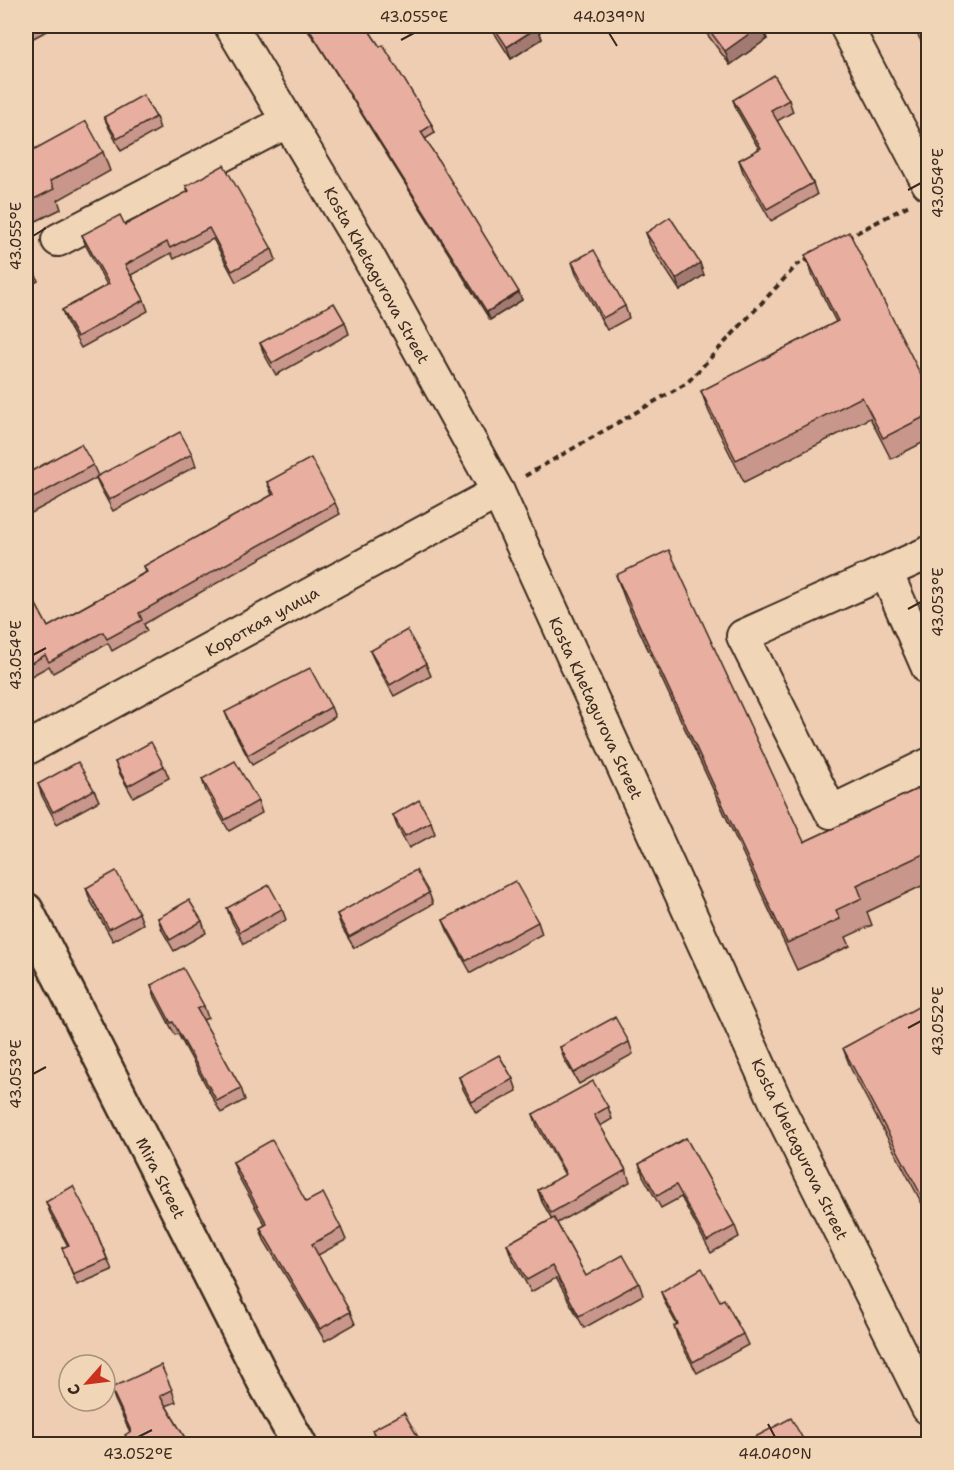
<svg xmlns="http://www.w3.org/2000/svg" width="954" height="1470" font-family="'Shantell Sans',sans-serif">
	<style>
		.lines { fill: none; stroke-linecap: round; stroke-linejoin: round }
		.minor-casing { stroke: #3b2a1e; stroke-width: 36 }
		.major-casing { stroke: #3b2a1e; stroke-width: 38 }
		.path { stroke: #3b2a1e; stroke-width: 4; stroke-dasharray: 6 4.5; stroke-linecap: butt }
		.minor { stroke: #f0d5b7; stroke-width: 32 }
		.major { stroke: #f0d5b7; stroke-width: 33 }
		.wall { fill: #c8968a; stroke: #3b2a1e; stroke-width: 1.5 }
		.shaded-wall { fill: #a27a71; stroke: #3b2a1e; stroke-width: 1.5 }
		.building { fill: #e8afa1; stroke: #3b2a1e; stroke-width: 1.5 }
		.ticks { fill: none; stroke: #3b2a1e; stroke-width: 2 }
		.labels { text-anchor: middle; stroke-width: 4.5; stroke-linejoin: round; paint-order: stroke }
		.street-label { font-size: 16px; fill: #3b2a1e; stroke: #f0d5b7 }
		.neatline { fill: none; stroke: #3b2a1e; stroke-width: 2 }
		.ticks-label { font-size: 15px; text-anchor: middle; fill: #3b2a1e }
	</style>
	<rect width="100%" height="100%" fill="#eecdb3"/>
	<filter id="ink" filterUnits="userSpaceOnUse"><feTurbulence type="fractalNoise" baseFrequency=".0167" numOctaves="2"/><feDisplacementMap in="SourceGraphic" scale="12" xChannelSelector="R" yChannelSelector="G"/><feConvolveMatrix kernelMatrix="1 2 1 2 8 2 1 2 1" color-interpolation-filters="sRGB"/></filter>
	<g filter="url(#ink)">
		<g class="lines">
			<!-- minor casing -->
			<g class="minor-casing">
				<g id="minor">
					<polyline points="231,26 364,249 498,492 781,1113 928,1408"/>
					<polyline points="846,26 928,183"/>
					<polyline points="58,240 288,121"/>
					<polyline points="928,553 743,636 831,812 928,765"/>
					<polyline points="886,572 928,668"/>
					<polyline points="26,749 498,492"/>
				</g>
			</g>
			<!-- major casing -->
			<g class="major-casing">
				<polyline id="major" points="26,910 267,1387 299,1444"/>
			</g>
			<!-- path -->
			<g class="path">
				<polyline points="847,238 909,205"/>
				<polyline points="525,476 687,383 797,265 809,259"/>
			</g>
			<!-- minor -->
			<use href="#minor" class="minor"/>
			<!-- major -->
			<use href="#major" class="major"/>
		</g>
		<!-- wall -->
		<g class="wall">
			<polygon points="26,26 56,26 26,42"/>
			<polygon points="304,26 366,26 432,125 435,133 425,139 522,300 490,320 318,44"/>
			<polygon points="490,26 538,26 537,26 542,39 511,59"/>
			<polygon points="701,26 762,26 767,39 730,65"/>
			<polygon points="913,26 928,26 928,54"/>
			<polygon points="733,100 789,100 793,112 777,121 813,183 817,195 771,221 743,172 739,160 759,149 737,111"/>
			<polygon points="104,117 156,117 160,129 121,151 109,128"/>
			<polygon points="35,149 103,152 110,171 58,200 61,209 26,226 26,150"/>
			<polygon points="186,186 272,249 276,260 236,282 213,239 174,259 171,253 131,275 144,300 148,311 81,348 66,321 62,310 107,285 86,246 82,235 125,225 188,192"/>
			<polygon points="646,233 704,275 680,291 650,245"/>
			<polygon points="26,251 31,261 38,281 26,287"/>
			<polygon points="805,255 928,389 928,440 891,459 870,418 744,482 709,412 701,391 836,322 813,276"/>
			<polygon points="572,262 625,306 629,318 607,330 576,274"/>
			<polygon points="345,322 349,334 276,375 264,354 260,343"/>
			<polygon points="192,454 196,466 113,511 101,489 96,478 26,516 26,474 93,465 98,476"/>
			<polygon points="267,482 335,503 340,514 144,624 147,631 112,651 108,643 53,673 49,666 26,679 26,586 48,627 146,572 144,566 272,495"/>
			<polygon points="616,575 804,842 928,784 928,883 867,912 872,925 846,937 850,946 797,970 626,602"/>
			<polygon points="370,651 426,664 431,676 394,696 375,662"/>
			<polygon points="331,707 335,717 252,765 229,722 225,712"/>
			<polygon points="115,762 164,766 169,778 133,797 120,774"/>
			<polygon points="202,779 258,801 262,813 229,831 206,791"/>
			<polygon points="38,784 94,790 99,801 57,824 42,796"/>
			<polygon points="393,815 431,822 435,834 409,848 397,826"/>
			<polygon points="86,888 139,913 143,924 113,941 90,900"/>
			<polygon points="429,893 433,904 354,948 341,926 337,914"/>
			<polygon points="227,908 282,909 286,920 244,944 231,920"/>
			<polygon points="158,918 202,921 206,933 174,951 162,930"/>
			<polygon points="443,920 538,922 542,934 471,973 448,932"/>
			<polygon points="151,985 204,1006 208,1018 203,1020 241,1088 245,1100 221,1113 178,1034 175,1035 155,997"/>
			<polygon points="928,1004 928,1215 851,1069 843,1048"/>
			<polygon points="629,1042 633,1054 579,1084 564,1059 560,1047"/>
			<polygon points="459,1077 513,1079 517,1091 476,1113 463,1089"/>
			<polygon points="26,1090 34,1110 26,1114"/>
			<polygon points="608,1107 612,1119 600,1126 626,1170 630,1182 557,1223 586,1276 639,1283 643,1295 584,1328 556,1278 531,1292 511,1256 507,1244 552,1219 542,1202 538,1190 565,1175 537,1126 533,1114"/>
			<polygon points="686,1138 735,1226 739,1237 711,1253 681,1197 661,1208 643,1176 639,1164"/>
			<polygon points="233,1162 306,1202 341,1228 346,1240 318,1255 350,1312 355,1324 325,1341 264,1240 260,1228 265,1225 237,1174"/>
			<polygon points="46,1202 93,1224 112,1270 77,1285 62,1248 68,1246 50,1213"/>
			<polygon points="661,1292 720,1301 743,1334 748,1345 697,1373 678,1338 674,1326 677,1325 665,1303"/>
			<polygon points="111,1388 172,1390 176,1402 166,1406 185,1438 187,1444 131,1444 130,1432 115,1400"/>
			<polygon points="372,1430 422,1444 378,1444"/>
			<polygon points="803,1439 805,1444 742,1444"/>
		</g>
		<!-- shaded-wall -->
		<g class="shaded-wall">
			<polygon points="760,26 762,26 767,39 730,65 725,51"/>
			<polygon points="538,27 542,39 511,59 507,47"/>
			<polygon points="700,263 704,275 680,291 676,279"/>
			<polygon points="519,292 522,300 490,320 487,312"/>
		</g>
		<!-- building -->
		<g class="building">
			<polygon points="307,26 366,26 380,47 383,45 432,125 421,132 519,292 487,312"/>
			<polygon points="493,26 537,26 538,27 507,47"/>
			<polygon points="706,26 760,26 725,51"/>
			<polygon points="919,26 928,26 928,44"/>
			<polygon points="774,75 789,100 771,110 813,183 767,209 739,160 761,148 733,100"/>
			<polygon points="143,95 156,117 117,139 104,117"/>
			<polygon points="86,121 103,152 50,181 54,189 26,203 26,150 33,146 35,149"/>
			<polygon points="224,165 272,249 232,271 209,228 170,248 167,242 125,265 144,300 77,337 62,310 109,284 82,235 120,215 125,225 189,191 186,186"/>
			<polygon points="670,217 700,263 676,279 646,233"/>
			<polygon points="849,232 928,389 928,415 883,438 862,397 736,460 701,391 838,321 805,255"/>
			<polygon points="594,250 625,306 603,318 572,262"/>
			<polygon points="26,251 31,261 26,263"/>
			<polygon points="334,303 345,322 272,363 260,343"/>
			<polygon points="180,432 192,454 109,500 96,477"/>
			<polygon points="81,444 93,465 26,502 26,474"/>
			<polygon points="311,458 335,503 139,613 142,620 107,639 103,632 49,662 45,655 26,666 26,586 48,627 147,572 144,566 274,494 267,482"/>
			<polygon points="669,550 804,842 928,784 928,852 857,885 862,898 836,910 840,919 787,943 616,575"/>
			<polygon points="928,599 928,619 921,602"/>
			<polygon points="407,630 426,664 390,685 370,651"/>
			<polygon points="310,668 331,707 248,755 225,712"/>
			<polygon points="151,742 164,766 128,786 115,762"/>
			<polygon points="235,761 258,801 225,820 202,779"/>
			<polygon points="78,762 94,790 53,812 38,784"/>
			<polygon points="419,800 431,822 405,836 393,815"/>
			<polygon points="416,870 429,893 349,937 337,914"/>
			<polygon points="116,871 139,913 109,929 86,888"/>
			<polygon points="515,881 538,922 466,961 443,920"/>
			<polygon points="269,885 282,909 240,932 227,908"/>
			<polygon points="189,900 202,921 170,940 158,918"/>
			<polygon points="183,968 204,1006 197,1009 241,1088 217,1101 173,1022 171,1023 151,985"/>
			<polygon points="927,1002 928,1004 928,1208 843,1048"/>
			<polygon points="615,1017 629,1042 574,1073 560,1047"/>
			<polygon points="499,1055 513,1079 472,1102 459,1077"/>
			<polygon points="593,1081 608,1107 594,1115 626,1170 551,1213 538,1190 566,1174 533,1114"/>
			<polygon points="26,1090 30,1098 26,1100"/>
			<polygon points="686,1138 735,1226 707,1241 676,1185 657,1196 639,1164"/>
			<polygon points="272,1140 306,1202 323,1193 341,1228 312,1244 350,1312 320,1329 260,1228 267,1224 233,1162"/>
			<polygon points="73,1186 93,1224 107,1259 73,1274 62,1248 69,1245 46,1202"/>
			<polygon points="554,1218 586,1276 623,1255 639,1283 579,1316 552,1266 527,1280 507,1244"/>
			<polygon points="702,1268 720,1301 724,1299 743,1334 693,1362 674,1326 678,1324 661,1292"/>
			<polygon points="161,1365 172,1390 160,1396 185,1438 173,1444 131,1444 125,1435 131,1431 111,1388"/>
			<polygon points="404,1413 422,1444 380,1444 372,1430"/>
			<polygon points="791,1418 803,1439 793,1444 742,1444"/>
			<polygon points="26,1426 35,1444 26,1444"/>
			<polygon points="862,1440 865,1444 854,1444"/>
		</g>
	</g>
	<!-- ticks -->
	<path class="ticks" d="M609 33 617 46M401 40 414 33M908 190 921 183M33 236 46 228M908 609 921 602M33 655 46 648M908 1028 921 1021M33 1074 46 1067M768 1424 775 1437M138 1437 152 1430"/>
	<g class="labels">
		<!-- street labels -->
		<g class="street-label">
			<text transform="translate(377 275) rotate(61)" y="6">Kosta Khetagurova Street</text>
			<text transform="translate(262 621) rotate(-29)" y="6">Короткая улица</text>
			<text transform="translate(596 708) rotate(65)" y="6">Kosta Khetagurova Street</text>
			<text transform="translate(800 1149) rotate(64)" y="6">Kosta Khetagurova Street</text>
			<text transform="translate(161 1178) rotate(63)" y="6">Mira Street</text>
		</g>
	</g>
	<!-- margin -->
	<rect width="954" height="1470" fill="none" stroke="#f0d5b7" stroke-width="66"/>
	<!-- north arrow -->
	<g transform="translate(87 1383) rotate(242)"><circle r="28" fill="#f0d5b7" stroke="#a8917a" stroke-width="1.5"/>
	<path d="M0-4.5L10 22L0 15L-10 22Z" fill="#c8321e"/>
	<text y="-9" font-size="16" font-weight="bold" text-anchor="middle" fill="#3b2a1e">С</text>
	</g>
	<rect x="33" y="33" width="888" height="1404" class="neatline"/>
	<g class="ticks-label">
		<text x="414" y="22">43.055°E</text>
		<text x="609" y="22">44.039°N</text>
		<text transform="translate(938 183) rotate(-90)" y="5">43.054°E</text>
		<text transform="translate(16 236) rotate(-90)" y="5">43.055°E</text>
		<text transform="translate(938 602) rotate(-90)" y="5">43.053°E</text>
		<text transform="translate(16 655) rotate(-90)" y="5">43.054°E</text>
		<text transform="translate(938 1021) rotate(-90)" y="5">43.052°E</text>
		<text transform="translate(16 1074) rotate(-90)" y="5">43.053°E</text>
		<text x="138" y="1459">43.052°E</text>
		<text x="775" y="1459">44.040°N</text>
	</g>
</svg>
